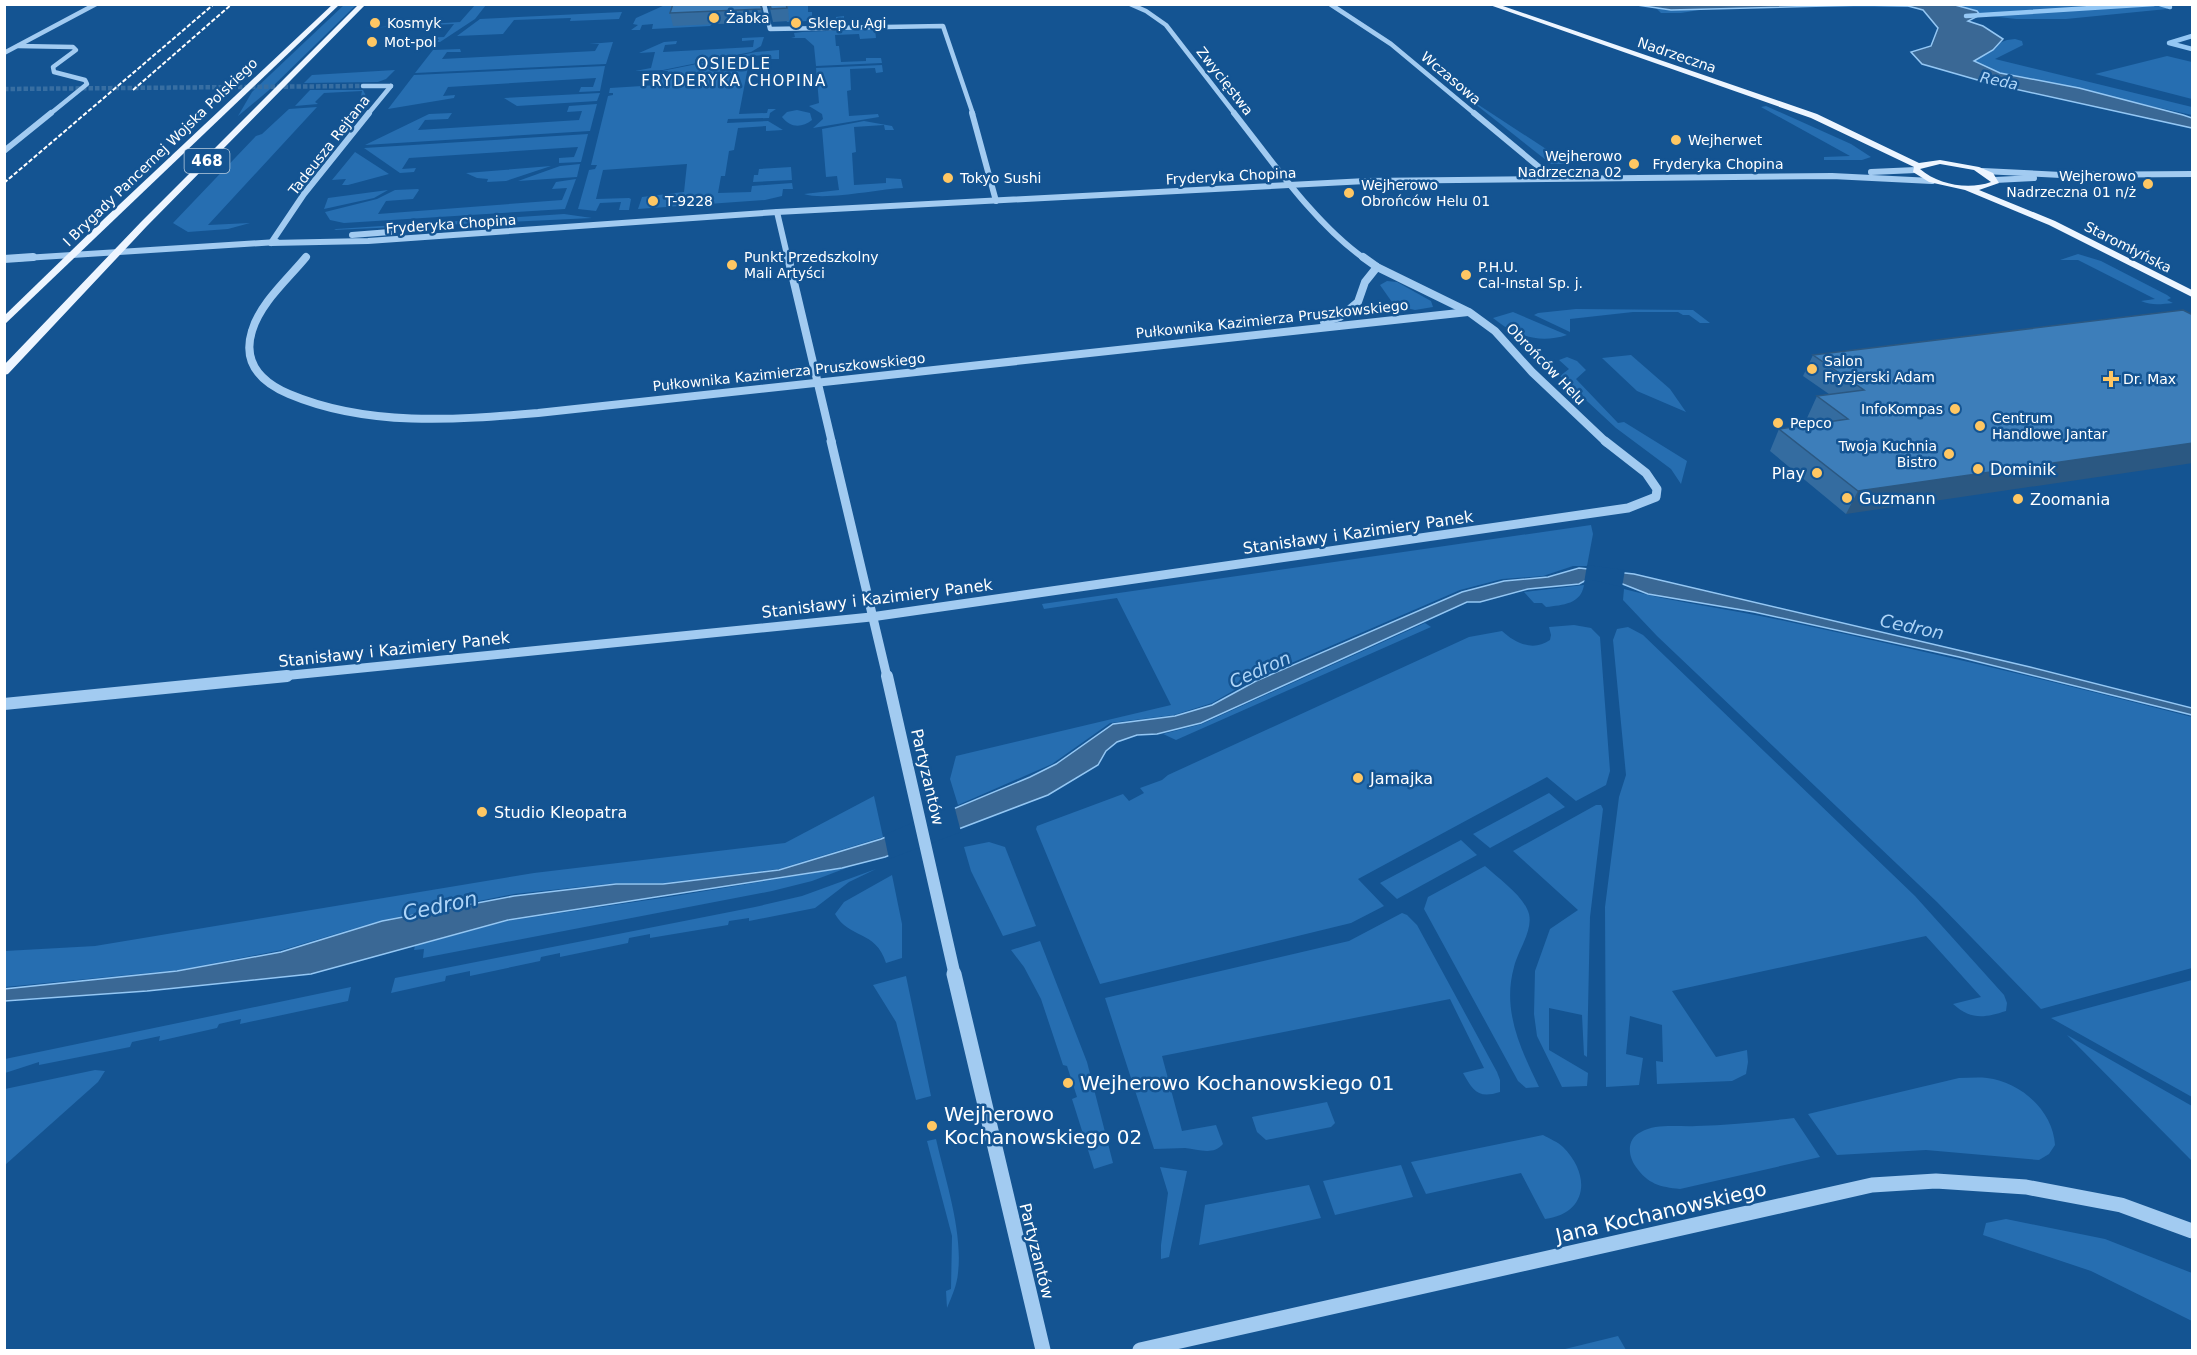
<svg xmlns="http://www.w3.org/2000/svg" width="2197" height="1355" font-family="'DejaVu Sans',sans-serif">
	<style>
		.green { fill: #266eb1 }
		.water { fill: #3a6895; stroke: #94c7f4; stroke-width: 1.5 }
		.pier { fill: #145492 }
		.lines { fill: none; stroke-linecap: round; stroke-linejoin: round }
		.stream { stroke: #94c7f4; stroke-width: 4.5 }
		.minor-tunnel { stroke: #376ea2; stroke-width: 4.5; stroke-dasharray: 4.5 2; stroke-linecap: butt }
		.minor-far5 { stroke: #a2cbf1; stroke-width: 4.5 }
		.minor-far4 { stroke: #a2cbf1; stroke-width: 6 }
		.minor-far3 { stroke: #a2cbf1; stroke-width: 8 }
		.minor-far2 { stroke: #a2cbf1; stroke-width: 9 }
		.minor-far1 { stroke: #a2cbf1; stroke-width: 12 }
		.minor { stroke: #a2cbf1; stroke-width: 15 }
		.major { fill: #edf5ff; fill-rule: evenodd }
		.rail { stroke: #fff; stroke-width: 2; stroke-dasharray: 4.5 2; stroke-linecap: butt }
		.wall { fill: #346ca0 }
		.shaded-wall { fill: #2b5882 }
		.building { fill: #3d7eba; stroke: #2b5882; stroke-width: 1.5 }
		.poi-dot { fill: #ffc763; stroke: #145492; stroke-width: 2 }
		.labels { text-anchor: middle; stroke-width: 5; stroke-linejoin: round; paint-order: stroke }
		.far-poi-label { font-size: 14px; fill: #fff; stroke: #145492; text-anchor: start }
		.far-street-label { font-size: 14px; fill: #fff; stroke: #145492 }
		.far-neighbourhood-label { font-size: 15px; letter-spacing: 1.5px; fill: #fff; stroke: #145492 }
		.far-water-label { font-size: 15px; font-style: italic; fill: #aed5f8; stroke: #145492 }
		.shield { fill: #145492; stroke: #b8ccde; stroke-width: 1.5 }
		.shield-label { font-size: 15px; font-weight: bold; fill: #fff }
		.poi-label { font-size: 16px; fill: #fff; stroke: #145492; text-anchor: start }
		.street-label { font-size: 16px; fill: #fff; stroke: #145492 }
		.water-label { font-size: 18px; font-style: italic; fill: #aed5f8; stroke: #145492 }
		.near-poi-label { font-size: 20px; fill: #fff; stroke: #145492; text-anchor: start }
		.near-street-label { font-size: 20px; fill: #fff; stroke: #145492 }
		.near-water-label { font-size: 21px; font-style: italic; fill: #aed5f8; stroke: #145492 }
	</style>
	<rect width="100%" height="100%" fill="#145492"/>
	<!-- green -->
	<g class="green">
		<polygon points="344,5 356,5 268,91 238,116 252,92"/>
		<polygon points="475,5 486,5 475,19 440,42 437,42 439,39 428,40 423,43 417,38 444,37 454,24 364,28 460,22"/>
		<polygon points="665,5 731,5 710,26 652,29 653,24 642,25 640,30 631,30 638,25 633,24 636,18"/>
		<polygon points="780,5 808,5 808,12 812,12 812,20 836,19 836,17 844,16 844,24 808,25 808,21 787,22"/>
		<polygon points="1653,5 2168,5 2167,9 2066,19 2016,19 1913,7 1717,7 1681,13 1661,13"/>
		<polygon points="622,12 619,19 570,21 571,18 514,20 503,34 457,36 480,19"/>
		<polygon points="875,29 876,38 860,39 859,34 835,35 836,46 839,46 841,62 866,61 866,58 881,58 882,63 816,66 814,46 805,38 791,38 795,37 794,33 802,32"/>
		<polygon points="764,37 761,46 751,52 663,70 635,71 651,68 655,52 639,53 664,42 677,41 676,44 665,45 663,52 753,47 754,40 742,41 742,38"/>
		<polygon points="2015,39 2022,41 2023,45 1995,59 2192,107 2192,115 2005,74 1982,67 1969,60 1970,54 2007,40"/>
		<polygon points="613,42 606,64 415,73 433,50 460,49 461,52 447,52 442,59 595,51 599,44 589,44"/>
		<polygon points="779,50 779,59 771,59 771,55 746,56 745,66 748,67 739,114 767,113 768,109 776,109 770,113 769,118 728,119 727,123 768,121 783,130 766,131 766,126 738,128 734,150 729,151 725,176 721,176 718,193 751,192 752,186 792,183 793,189 783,189 782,196 765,200 638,209 642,197 684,192 687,164 603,170 596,199 629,198 631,199 629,210 619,210 621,202 600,203 596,211 578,209 589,170 595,169 597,165 591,165 608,96 613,95 613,93 609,93 610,88 658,85 659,81 652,81 653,77 667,76 668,71 662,71 756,52"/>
		<polygon points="2167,56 2192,62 2192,99 2095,74"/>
		<polygon points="882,65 883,72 876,73 875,68 850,69 851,90 847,91 849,116 878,114 879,117 813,128 823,119 822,114 809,106 819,103 816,68"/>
		<polygon points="605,66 600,91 579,92 581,87 593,87 596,78 448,87 443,96 455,95 454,98 388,109 414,75"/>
		<polygon points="395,70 386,79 378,82 304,83 312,75"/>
		<polygon points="310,90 363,90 366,96 360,101 362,91 324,93 315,102 318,104 295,106"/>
		<polygon points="600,93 597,101 517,106 504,98"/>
		<polygon points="1465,96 1569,164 1551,164"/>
		<polygon points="597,104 590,131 365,145 429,114 452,113 448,119 425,120 418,130 579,120 582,111 567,112 569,106"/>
		<polygon points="1766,106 1851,144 1871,157 1862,160 1824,160 1824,157 1850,156 1761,107"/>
		<polygon points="317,107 208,225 250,223 228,229 188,232 173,223 256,136 262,134 289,109"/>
		<path d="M797 110 810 113 812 120C802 128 790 128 782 117L787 112Z"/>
		<path d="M864 121 892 126 894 130H885L884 125 854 127 856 152 852 153 854 185 886 183V178L901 179 903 188C878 189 825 201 804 194L839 190 837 176 826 177 822 129Z"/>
		<polygon points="588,134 581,162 559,163 559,158 574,157 578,147 409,158 402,169 416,168 414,172 400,173 364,148"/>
		<polygon points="355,152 389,174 348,185 342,185 346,179 332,180"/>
		<polygon points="580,164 577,177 518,181 560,166"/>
		<polygon points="551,166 506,181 487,182 488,179 477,178 466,173"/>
		<polygon points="791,167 792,180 753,182 754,175 758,175 759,169"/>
		<polygon points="576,179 565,209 344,223 330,220 325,212 377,199 395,190 418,189 419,190 413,199 386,201 378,214 562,200 567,188 552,189 556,182"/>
		<polygon points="388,190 374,198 324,209 328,198"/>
		<polygon points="564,214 592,218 334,230 336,229"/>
		<path d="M2078 254 2101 261 2167 295 2171 298 2167 300 2173 303C2162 304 2152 306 2141 301L2155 299 2078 260H2060Z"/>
		<polygon points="1387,281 1397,282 1431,301 1433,307 1415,310 1394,305 1380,285"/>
		<polygon points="1576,309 1693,310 1710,323 1700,323 1689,315 1683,315 1678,312 1633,312 1570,319 1570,332 1534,315 1538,313"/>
		<path d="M1513 312 1567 335C1539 344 1515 336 1493 318Z"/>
		<polygon points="1631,355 1670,389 1686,412 1637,391 1602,358"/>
		<polygon points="1567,357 1577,361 1586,370 1576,379 1618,423 1624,422 1687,461 1681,484 1671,469 1616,428 1560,376 1569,369 1559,360"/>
		<polygon points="1591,525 1593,534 1587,566 1573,566 1543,576 1502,579 1460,590 1250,681 1212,703 1174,715 1110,723 1052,764 958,805 950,779 956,756 1171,705 1117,598 1044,609 1042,604"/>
		<path d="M1584 585C1581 604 1563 605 1546 607L1542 603H1534L1524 592Z"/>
		<path d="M1624 589C1676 603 1731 609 1785 621 1921 650 2057 682 2192 717V968L2041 1009 1937 902 1657 636 1623 600Z"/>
		<polygon points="1425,623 1431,627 1176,740 1163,734 1202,724"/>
		<path d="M1574 625 1591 628 1600 637 1610 771 1606 785 1576 801 1547 777 1358 879 1384 906 1351 923 1100 984 1036 829 1037 826 1123 794 1129 801 1144 793 1140 788 1162 780 1168 775 1469 637 1502 631C1515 643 1533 652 1550 640L1551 635 1549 627Z"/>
		<path d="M1628 627 1643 635 1915 896 2004 995 2007 1003 2006 1011C1984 1018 1971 1020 1953 1004L1981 997 1926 936 1672 991 1716 1057 1747 1050 1748 1062 1746 1074 1732 1081 1657 1084 1656 1061 1663 1062 1662 1025 1630 1016 1626 1054 1643 1058 1639 1085 1606 1087 1605 907 1619 797 1626 775 1613 640 1617 629Z"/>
		<polygon points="1549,793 1565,807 1490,848 1473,834"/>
		<polygon points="874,796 883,837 779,869 664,883 617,883 514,894 383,920 282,950 179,970 5,987 5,951 95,946 534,873 785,843"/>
		<polygon points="1596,805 1601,805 1603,809 1590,917 1587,1057 1584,1055 1582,1015 1549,1008 1549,1050 1588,1073 1587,1086 1562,1087 1537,1036 1534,1014 1535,971 1550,929 1578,910 1513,851"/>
		<polygon points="1461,840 1477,855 1397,899 1380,883"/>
		<polygon points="989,842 1005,847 1036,926 1003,936 971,871 964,847"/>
		<path d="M1485 866C1499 879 1524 896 1529 914 1533 931 1518 950 1514 967 1502 1010 1520 1048 1539 1087L1526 1088 1518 1081 1424 909 1428 897Z"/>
		<polygon points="849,867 812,881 772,891 423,958 424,949 414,950 415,946 507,921 675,896"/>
		<polygon points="876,869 849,882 815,908 749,921 749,918 729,921 728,925 650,938 650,934 629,938 628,943 560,957 560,953 541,957 540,961 470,976 470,971 446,976 445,981 391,993 395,978 755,907 802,896"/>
		<path d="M892 875 902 924V958L886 963C876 930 849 939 835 914L844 902Z"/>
		<path d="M1402 913 1407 915 1417 925 1497 1072 1500 1080V1092C1478 1099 1473 1091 1463 1073L1484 1068 1450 999 1162 1056 1182 1131 1216 1125 1223 1144C1213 1156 1198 1149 1185 1148 1175 1148 1164 1149 1154 1149L1105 998 1349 941Z"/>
		<polygon points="1040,941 1087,1062 1113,1163 1094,1169 1072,1099 1077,1097 1067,1066 1063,1065 1041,999 1024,967 1011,950"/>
		<polygon points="906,976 931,1096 916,1100 896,1022 873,985"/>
		<polygon points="2192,980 2192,1097 2051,1018"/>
		<polygon points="351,987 348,1001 240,1024 241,1019 219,1024 217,1028 159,1041 160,1036 132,1042 130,1047 39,1065 39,1062 5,1073 5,1059"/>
		<polygon points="2067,1035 2192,1106 2192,1161"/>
		<polygon points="95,1070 105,1071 98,1082 5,1165 5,1089"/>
		<path d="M1959 1078C1968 1078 1978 1077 1987 1078 2021 1082 2053 1111 2055 1145L2049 1154 2039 1160 1926 1150 1837 1155 1808 1114Z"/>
		<polygon points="1327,1102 1335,1123 1331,1127 1266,1140 1257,1132 1252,1117"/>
		<path d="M1794 1118 1820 1157 1680 1189C1660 1187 1648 1184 1636 1167 1628 1156 1626 1139 1641 1132 1656 1123 1679 1127 1696 1126 1728 1125 1761 1122 1794 1118Z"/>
		<path d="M1543 1135C1550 1139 1558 1142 1563 1147 1591 1175 1588 1213 1545 1219L1521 1173 1426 1194 1411 1162Z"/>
		<path d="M936 1139C945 1179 963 1231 958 1273 957 1285 952 1296 947 1308L946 1291 951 1289 952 1236 927 1141Z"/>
		<polygon points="1401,1165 1413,1197 1335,1215 1323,1181"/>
		<polygon points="1160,1167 1187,1171 1169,1257 1161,1259 1161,1245 1168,1193"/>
		<polygon points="1309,1185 1321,1218 1199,1245 1205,1205"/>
		<polygon points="2006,1219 2105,1239 2192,1273 2192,1321 2091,1271 1983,1235 1986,1223"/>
		<polygon points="1618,1336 1626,1350 1561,1350"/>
	</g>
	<!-- water -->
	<g class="water">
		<polygon points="1637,5 1955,5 1977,11 1980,15 1968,21 1983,26 2003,39 1993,50 1974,61 2000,73 2079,88 2183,115 2192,118 2192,128 1988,83 1922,64 1911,52 1931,46 1938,28 1923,10 1908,6 1863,5 1671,10"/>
		<polygon points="1579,568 1634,574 2030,667 2192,708 2192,715 1959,657 1754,612 1648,594 1615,581 1592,577 1579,584 1528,589 1480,602 1467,602 1201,723 1157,734 1137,735 1117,742 1106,751 1098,765 1048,795 885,857 842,868 508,920 311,974 147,991 5,1001 4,989 177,971 281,952 382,921 514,896 616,884 663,884 779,870 881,839 1030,777 1056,764 1113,724 1175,716 1212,705 1256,681 1462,592 1504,581 1548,577"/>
	</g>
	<!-- pier -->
	<g class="pier">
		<polygon points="1587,565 1625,570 1622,587 1593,580 1584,583"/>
		<polygon points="954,805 961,832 889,859 884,835"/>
	</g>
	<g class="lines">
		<!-- stream -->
		<g class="stream">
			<polyline points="2160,4 2170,7"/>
			<polyline points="1966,16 2154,4"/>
			<polyline points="2192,36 2169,43 2192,49"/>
		</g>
		<!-- minor-tunnel -->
		<polyline class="minor-tunnel" points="4,89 363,86"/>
		<!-- minor-far5 -->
		<g class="minor-far5">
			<polyline points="764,4 770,29 943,26 973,114"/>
			<polyline points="1130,4 1146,11 1166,25 1235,114"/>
			<polyline points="1330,4 1391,44 1475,114"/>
			<polyline points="18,46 73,47 76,50 53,67 54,72 85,80 87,84 50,114"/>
			<polyline points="4,53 96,4"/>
			<polyline points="363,86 391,86"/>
			<polyline points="368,114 391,86"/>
		</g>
		<!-- minor-far4 -->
		<g class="minor-far4">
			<polyline points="972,113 996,201"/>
			<path d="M1234 113C1272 161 1315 224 1365 259"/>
			<polyline points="1474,113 1551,177"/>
			<polyline points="4,151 51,113"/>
			<polyline points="1983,171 2061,175 2192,174"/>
			<polyline points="1871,172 1916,170"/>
			<polyline points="1995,180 2034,178"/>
			<polyline points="777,212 788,259"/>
			<polyline points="352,235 390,232"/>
			<polyline points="271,243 368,241 777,212 1366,181 1832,176 1932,181"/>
			<polyline points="271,243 304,194 369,113"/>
			<polyline points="9,259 277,242"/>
		</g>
		<!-- minor-far3 -->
		<g class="minor-far3">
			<path d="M306 257C288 279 260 303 252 331 242 363 261 382 289 394 367 427 455 420 538 413L1468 312"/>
			<polyline points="788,257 832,443"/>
			<polyline points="1363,257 1377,267 1469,312 1495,331 1532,372 1607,443"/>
			<polyline points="4,259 33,257"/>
			<polyline points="1324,322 1340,317 1358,302 1365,282 1377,267"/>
		</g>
		<!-- minor-far2 -->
		<g class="minor-far2">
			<polyline points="831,441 887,677"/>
			<polyline points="272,677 871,617 1628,508 1656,497 1657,489 1646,473 1605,441"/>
		</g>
		<!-- minor-far1 -->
		<g class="minor-far1">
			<polyline points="887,676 955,976"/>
			<polyline points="4,704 287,676"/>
		</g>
		<!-- minor -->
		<g class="minor">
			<polyline points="954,974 1043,1350"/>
			<polyline points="1140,1350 1872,1185 1936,1181 2026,1187 2121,1205 2192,1231"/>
		</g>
		<!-- major -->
		<g class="major">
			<polygon points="333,4 340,4 4,325 4,316 104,219"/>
			<polygon points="359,4 366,4 147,226 8,374 4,375 4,365 141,222"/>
			<path d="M1487 4H1497L1817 114 1919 163 1940 160 1979 167 1993 173 1999 183 1979 190 2055 221 2192 290V297L2049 225 1965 190 1929 182 1913 172 1914 167 1811 118ZM1940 164 1974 170 1991 182C1969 190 1938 185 1920 169Z"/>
		</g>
		<!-- rail -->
		<g class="rail">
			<polyline points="133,90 232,4"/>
			<polyline points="4,183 214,4"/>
		</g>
	</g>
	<!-- wall -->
	<g class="wall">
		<polygon points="760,4 764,22 673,26 670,13"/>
		<polygon points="769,4 788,4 789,21 773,22"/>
		<polygon points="2183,310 1846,514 1770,451 1779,429 1815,424 1807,418 1817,396 1829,394 1803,376 1813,355"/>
	</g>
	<!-- shaded-wall -->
	<polygon class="shaded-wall" points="2193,443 2193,463 1846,514 1858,491"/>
	<!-- building -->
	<g class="building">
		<polygon points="673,4 760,4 762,9 670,13"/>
		<polygon points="770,4 786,4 787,8 771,9"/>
		<polygon points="2183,310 2193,315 2193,443 1858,491 1779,429 1848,419 1817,396 1864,390 1813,355"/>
	</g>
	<!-- markers -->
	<g class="poi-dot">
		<circle cx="714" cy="18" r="6"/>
		<circle cx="375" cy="23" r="6"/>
		<circle cx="796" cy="23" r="6"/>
		<circle cx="372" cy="42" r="6"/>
		<circle cx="1676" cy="140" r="6"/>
		<circle cx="1634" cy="164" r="6"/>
		<circle cx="948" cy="178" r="6"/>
		<circle cx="2148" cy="184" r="6"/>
		<circle cx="1349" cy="193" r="6"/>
		<circle cx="653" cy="201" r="6"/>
		<circle cx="732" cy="265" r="6"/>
		<circle cx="1466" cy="275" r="6"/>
		<circle cx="1812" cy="369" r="6"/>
		<path d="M2108 370h6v6h6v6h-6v6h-6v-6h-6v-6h6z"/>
		<circle cx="1955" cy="409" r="6"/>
		<circle cx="1778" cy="423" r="6"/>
		<circle cx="1980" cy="426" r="6"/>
		<circle cx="1949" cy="454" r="6"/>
		<circle cx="1978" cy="469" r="6"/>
		<circle cx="1817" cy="473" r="6"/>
		<circle cx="1847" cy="498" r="6"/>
		<circle cx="2018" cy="499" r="6"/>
		<circle cx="1358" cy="778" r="6"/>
		<circle cx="482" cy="812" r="6"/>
		<circle cx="1068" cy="1083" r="6"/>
		<circle cx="932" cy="1126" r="6"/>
	</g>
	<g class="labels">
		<!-- far-poi labels -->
		<g class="far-poi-label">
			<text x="726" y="23">Żabka</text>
			<text x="387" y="28">Kosmyk</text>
			<text x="808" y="28">Sklep u Agi</text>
			<text x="384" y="47">Mot-pol</text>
			<text x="1688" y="145">Wejherwet</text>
			<text x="1622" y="161" text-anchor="end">Wejherowo<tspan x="1622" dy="16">Nadrzeczna 02</tspan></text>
			<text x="2136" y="181" text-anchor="end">Wejherowo<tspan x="2136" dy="16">Nadrzeczna 01 n/ż</tspan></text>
			<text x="960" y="183">Tokyo Sushi</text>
			<text x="1361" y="190">Wejherowo<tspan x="1361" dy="16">Obrońców Helu 01</tspan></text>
			<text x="665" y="206">T-9228</text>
			<text x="744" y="262">Punkt Przedszkolny<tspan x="744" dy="16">Mali Artyści</tspan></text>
			<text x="1478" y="272">P.H.U.<tspan x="1478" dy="16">Cal-Instal Sp. j.</tspan></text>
			<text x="1824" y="366">Salon<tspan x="1824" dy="16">Fryzjerski Adam</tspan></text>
			<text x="2123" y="384">Dr. Max</text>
			<text x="1943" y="414" text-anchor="end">InfoKompas</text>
			<text x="1992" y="423">Centrum<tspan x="1992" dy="16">Handlowe Jantar</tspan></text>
			<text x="1790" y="428">Pepco</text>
			<text x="1937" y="451" text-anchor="end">Twoja Kuchnia<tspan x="1937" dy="16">Bistro</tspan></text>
		</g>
		<!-- far-street labels -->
		<g class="far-street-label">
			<text transform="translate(1677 55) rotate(19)" y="5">Nadrzeczna</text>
			<text transform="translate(1451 78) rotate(40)" y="5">Wczasowa</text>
			<text transform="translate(1225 81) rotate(52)" y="5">Zwycięstwa</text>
			<text transform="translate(329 145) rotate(-52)" y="5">Tadeusza Rejtana</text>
			<text transform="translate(160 152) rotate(-44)" y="5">I Brygady Pancernej Wojska Polskiego</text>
			<text x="1718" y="169">Fryderyka Chopina</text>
			<text transform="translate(1231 176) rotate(-3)" y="5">Fryderyka Chopina</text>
			<text transform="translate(451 224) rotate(-4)" y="5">Fryderyka Chopina</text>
			<text transform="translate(2128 247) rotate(27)" y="5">Staromłyńska</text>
			<text transform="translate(1272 319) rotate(-6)" y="5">Pułkownika Kazimierza Pruszkowskiego</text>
			<text transform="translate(1546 364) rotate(46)" y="5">Obrońców Helu</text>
			<text transform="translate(789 372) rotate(-6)" y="5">Pułkownika Kazimierza Pruszkowskiego</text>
		</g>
		<!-- far-neighbourhood labels -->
		<g class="far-neighbourhood-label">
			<text x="734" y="69">OSIEDLE<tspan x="734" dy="17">FRYDERYKA CHOPINA</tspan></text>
		</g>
		<!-- far-water labels -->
		<g class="far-water-label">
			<text transform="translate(1999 81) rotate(12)" y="5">Reda</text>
		</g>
		<!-- shield labels -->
		<rect class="shield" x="184.5" y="149" width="45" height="24" rx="4.5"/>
		<g class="shield-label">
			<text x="207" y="166">468</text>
		</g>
		<!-- poi labels -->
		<g class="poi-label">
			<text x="1990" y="475">Dominik</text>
			<text x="1805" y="479" text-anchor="end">Play</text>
			<text x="1859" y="504">Guzmann</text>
			<text x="2030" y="505">Zoomania</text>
			<text x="1370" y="784">Jamajka</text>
			<text x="494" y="818">Studio Kleopatra</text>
		</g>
		<!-- street labels -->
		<g class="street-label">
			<text transform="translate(1358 532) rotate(-8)" y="6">Stanisławy i Kazimiery Panek</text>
			<text transform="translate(877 598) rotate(-7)" y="6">Stanisławy i Kazimiery Panek</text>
			<text transform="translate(394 649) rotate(-6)" y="6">Stanisławy i Kazimiery Panek</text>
			<text transform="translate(928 777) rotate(77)" y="6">Partyzantów</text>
			<text transform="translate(1037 1251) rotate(76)" y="6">Partyzantów</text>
		</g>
		<!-- water labels -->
		<g class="water-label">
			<text transform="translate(1912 627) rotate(12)" y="6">Cedron</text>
			<text transform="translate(1260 670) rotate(-24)" y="6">Cedron</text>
		</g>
		<!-- near-poi labels -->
		<g class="near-poi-label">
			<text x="1080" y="1090">Wejherowo Kochanowskiego 01</text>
			<text x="944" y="1121">Wejherowo<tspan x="944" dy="23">Kochanowskiego 02</tspan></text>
		</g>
		<!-- near-street labels -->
		<g class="near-street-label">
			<text transform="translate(1661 1212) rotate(-13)" y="7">Jana Kochanowskiego</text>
		</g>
		<!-- near-water labels -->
		<g class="near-water-label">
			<text transform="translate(440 906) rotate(-12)" y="7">Cedron</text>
		</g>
	</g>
	<!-- border -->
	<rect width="2197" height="1355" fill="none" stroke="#ffffff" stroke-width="12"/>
</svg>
